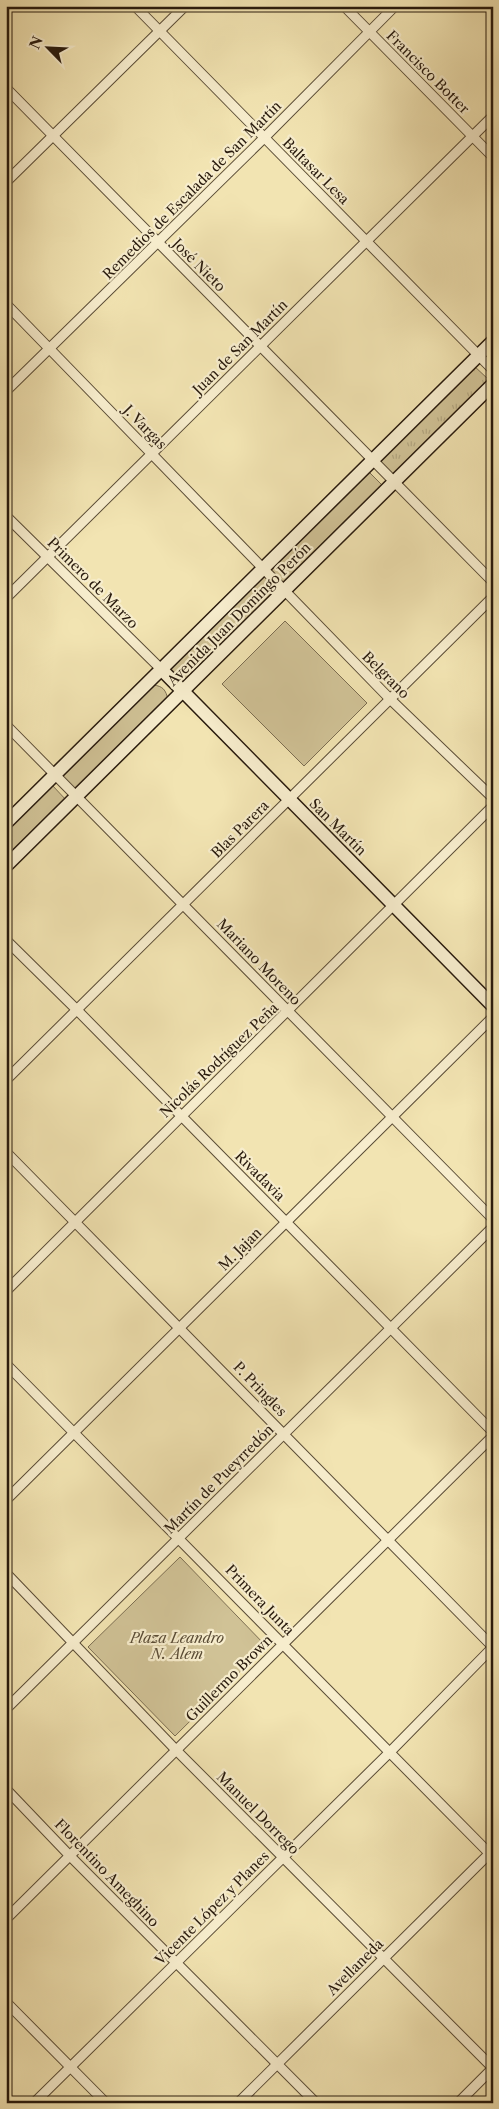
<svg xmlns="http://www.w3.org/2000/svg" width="499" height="2109" font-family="'Libre Caslon Text',serif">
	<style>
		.grass { fill: url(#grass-tufts); stroke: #7c6e52 }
		.park { fill: #d0c296; stroke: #7c6e52 }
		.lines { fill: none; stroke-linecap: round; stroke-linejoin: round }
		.minor-casing { stroke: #5a4c36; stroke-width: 11 }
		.secondary-casing { stroke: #281a0d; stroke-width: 15 }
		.minor { stroke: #f7edcd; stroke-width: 9 }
		.secondary { stroke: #f7edcd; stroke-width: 12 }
		.labels { text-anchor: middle; stroke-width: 4.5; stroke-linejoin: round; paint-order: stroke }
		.street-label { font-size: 14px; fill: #281a0d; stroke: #f7edcd }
		.park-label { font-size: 14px; font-style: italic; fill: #5a4c36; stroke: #f7edcd }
	</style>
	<defs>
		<pattern id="grass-tufts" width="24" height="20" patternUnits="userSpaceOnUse" patternTransform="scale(1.25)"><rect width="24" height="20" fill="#d0c296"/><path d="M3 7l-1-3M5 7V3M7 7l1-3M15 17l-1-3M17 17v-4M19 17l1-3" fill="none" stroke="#b3a680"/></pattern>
	</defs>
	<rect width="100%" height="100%" fill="#f2e4b2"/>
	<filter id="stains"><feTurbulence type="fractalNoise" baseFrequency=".004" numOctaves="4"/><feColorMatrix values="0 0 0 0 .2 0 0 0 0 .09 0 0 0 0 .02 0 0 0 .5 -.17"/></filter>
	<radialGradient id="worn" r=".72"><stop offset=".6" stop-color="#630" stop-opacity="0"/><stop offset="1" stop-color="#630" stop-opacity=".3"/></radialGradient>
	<!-- grass -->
	<polygon class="grass" points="472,364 489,380 393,476 376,460"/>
	<!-- park -->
	<g class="park">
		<polygon points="366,469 383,486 285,584 269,567"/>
		<polygon points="262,574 278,591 185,682 178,682 168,672 174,662"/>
		<polygon points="285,621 367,703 304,766 222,684"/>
		<path d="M153 685C163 686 166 690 168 700L75 791 60 776Z"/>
		<polygon points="52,785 67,801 6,861 6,830"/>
		<polygon points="180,1557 266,1646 175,1736 88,1647"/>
	</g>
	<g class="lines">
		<!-- minor casing -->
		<g class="minor-casing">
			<g id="minor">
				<polyline points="135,6 493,370"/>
				<polyline points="344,6 493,157"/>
				<polyline points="6,88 493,582"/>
				<polyline points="6,182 185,6"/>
				<polyline points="6,304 390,699 493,798"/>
				<polyline points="6,391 264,138 395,6"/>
				<polyline points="6,516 162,670"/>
				<polyline points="6,598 493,116"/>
				<polyline points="6,725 493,1219"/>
				<polyline points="6,940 77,1010 493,1432"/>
				<polyline points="6,1080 493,597"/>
				<polyline points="6,1152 493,1647"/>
				<polyline points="6,1291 493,806"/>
				<polyline points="6,1364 493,1857"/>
				<polyline points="6,1500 493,1017"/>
				<polyline points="6,1573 176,1750 493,2068 458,2103"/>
				<polyline points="6,1709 493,1227"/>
				<polyline points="6,1789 70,1856 316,2103"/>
				<polyline points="6,1919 493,1436"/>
				<polyline points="6,2002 106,2103"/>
				<polyline points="34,2103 389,1753 493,1647"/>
				<polyline points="238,2103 493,1850"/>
			</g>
		</g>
		<!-- secondary casing -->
		<g class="secondary-casing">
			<g id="secondary">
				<polyline points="162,670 493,1006"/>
				<polyline points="6,823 493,341"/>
				<polyline points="6,866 493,384"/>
			</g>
		</g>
		<!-- minor -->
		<use href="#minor" class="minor"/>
		<!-- secondary -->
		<use href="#secondary" class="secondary"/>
	</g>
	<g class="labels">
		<!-- street labels -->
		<g class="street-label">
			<text transform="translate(428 72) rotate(45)" y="5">Francisco Botter</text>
			<text transform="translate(316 171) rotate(45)" y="5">Baltasar Lesa</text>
			<text transform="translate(192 190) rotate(-45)" y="5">Remedios de Escalada de San Martín</text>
			<text transform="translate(199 265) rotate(45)" y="5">José Nieto</text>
			<text transform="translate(240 347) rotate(-45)" y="5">Juan de San Martín</text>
			<text transform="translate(145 427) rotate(46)" y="5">J. Vargas</text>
			<text transform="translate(93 583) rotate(45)" y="5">Primero de Marzo</text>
			<text transform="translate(239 614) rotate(-45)" y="5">Avenida Juan Domingo Perón</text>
			<text transform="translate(386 675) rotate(45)" y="5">Belgrano</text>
			<text transform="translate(338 827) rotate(45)" y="5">San Martín</text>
			<text transform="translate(240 829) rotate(-45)" y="5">Blas Parera</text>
			<text transform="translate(259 962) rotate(46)" y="5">Mariano Moreno</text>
			<text transform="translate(219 1060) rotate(-44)" y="5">Nicolás Rodríguez Peña</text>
			<text transform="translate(260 1176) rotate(45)" y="5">Rivadavia</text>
			<text transform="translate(240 1249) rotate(-45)" y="5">M. Jajan</text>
			<text transform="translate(260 1389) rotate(46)" y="5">P. Pringles</text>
			<text transform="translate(219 1479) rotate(-45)" y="5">Martín de Pueyrredón</text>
			<text transform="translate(260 1600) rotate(46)" y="5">Primera Junta</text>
			<text transform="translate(229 1678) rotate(-45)" y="5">Guillermo Brown</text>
			<text transform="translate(258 1813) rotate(45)" y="5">Manuel Dorrego</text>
			<text transform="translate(107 1873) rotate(46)" y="5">Florentino Ameghino</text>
			<text transform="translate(212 1908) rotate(-45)" y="5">Vicente López y Planes</text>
			<text transform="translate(355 1967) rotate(-45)" y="5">Avellaneda</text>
		</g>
		<!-- park labels -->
		<g class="park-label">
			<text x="177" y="1643">Plaza Leandro<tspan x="177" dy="16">N. Alem</tspan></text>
		</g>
	</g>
	<!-- margin -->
	<rect width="499" height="2109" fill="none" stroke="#f2e4b2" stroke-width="25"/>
	<rect x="8" y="8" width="484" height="2094" fill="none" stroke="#281a0d" stroke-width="2.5"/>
	<rect x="12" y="12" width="474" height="2084" fill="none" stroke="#281a0d"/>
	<!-- north arrow -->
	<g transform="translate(48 48) rotate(294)" stroke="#f7edcd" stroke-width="4" paint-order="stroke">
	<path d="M0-4L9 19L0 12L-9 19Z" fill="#281a0d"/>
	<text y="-8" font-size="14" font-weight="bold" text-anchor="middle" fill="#281a0d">N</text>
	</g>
	<rect width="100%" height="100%" filter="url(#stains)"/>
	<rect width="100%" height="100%" fill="url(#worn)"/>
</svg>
